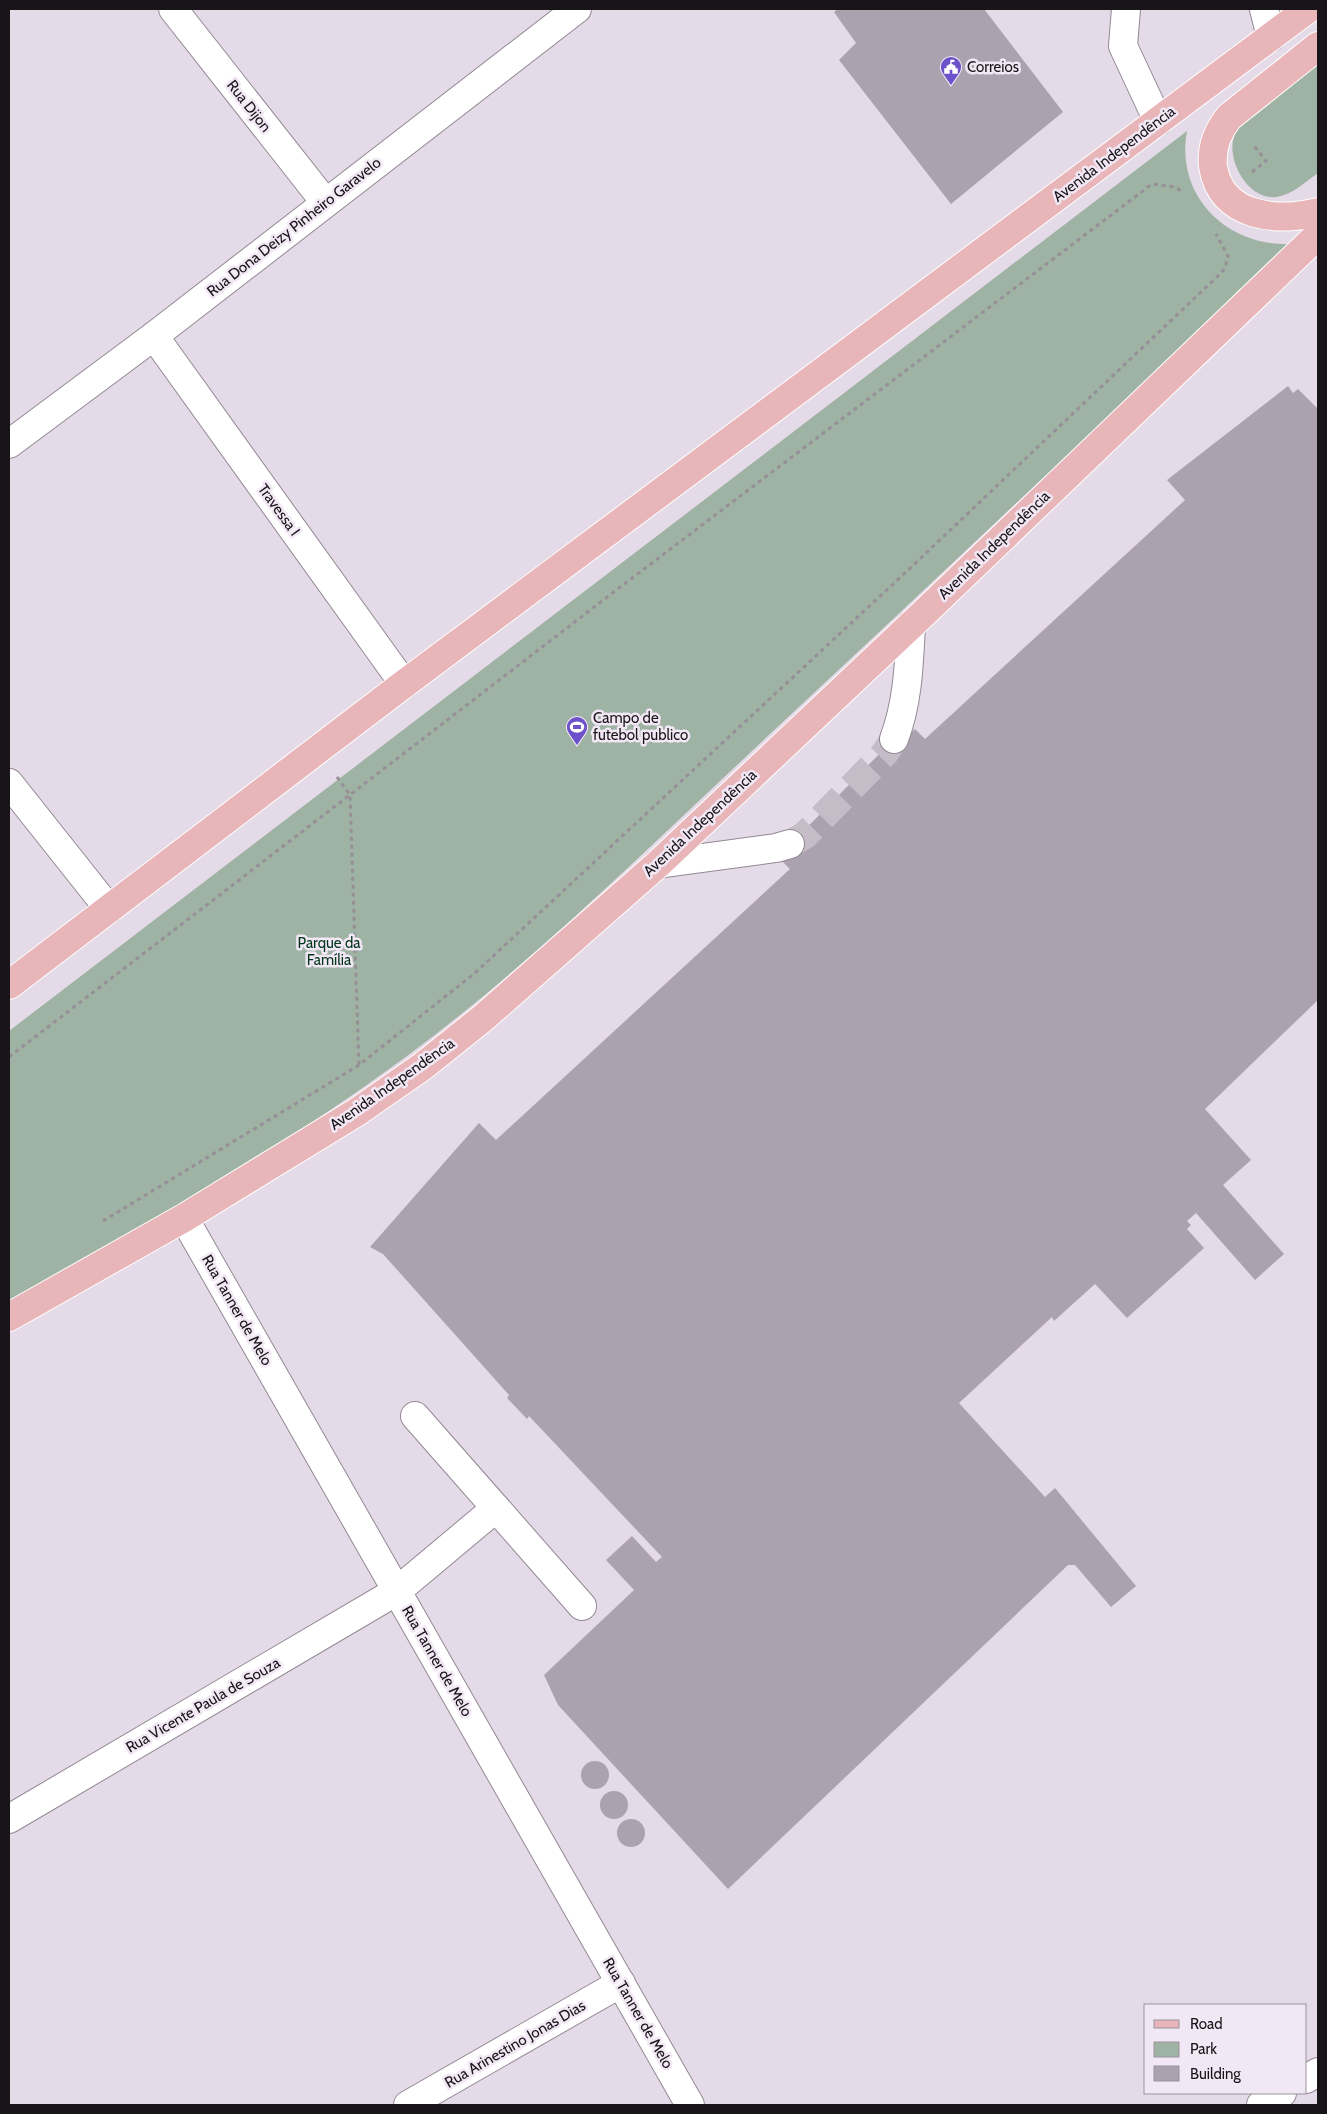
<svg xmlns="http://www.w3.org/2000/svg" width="1327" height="2114" font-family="Cabin,sans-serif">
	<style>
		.green { fill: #9eb3a4 }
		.building { fill: #aca2af }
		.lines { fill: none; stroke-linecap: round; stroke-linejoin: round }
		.minor-tunnel { stroke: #c6bcc8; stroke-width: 28; stroke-dasharray: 28 14; stroke-linecap: butt }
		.minor-casing { stroke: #938994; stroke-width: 30 }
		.major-casing { stroke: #fff; stroke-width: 30 }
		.path { stroke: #978f98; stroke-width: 3; stroke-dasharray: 4 4; stroke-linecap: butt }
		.minor { stroke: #fff; stroke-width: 28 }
		.major { stroke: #e8b5b9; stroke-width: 28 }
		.labels { text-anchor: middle; stroke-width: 5; stroke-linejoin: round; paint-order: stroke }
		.poi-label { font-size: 15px; fill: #181418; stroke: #f2e7f4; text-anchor: start }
		.street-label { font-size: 15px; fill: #181418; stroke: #f2e7f4 }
		.park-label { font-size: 15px; fill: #003619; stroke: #f2e7f4 }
	</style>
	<rect width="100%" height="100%" fill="#e5dae7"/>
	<!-- green -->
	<g class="green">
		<path d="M1318 61V173C1305 182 1292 195 1276 197 1245 201 1220 150 1239 127 1245 119 1255 113 1262 107 1281 92 1300 77 1318 61Z"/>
		<path d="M1187 131C1175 196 1227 247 1291 244 1112 413 933 582 753 750 641 855 531 964 407 1056 281 1149 144 1226 9 1304V1031Z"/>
	</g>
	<!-- building -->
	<g class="building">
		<polygon points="838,9 984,9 1063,112 951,204 839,60 856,43 834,12"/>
		<polygon points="1288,386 1293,393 1298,389 1318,409 1318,1000 1205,1109 1251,1160 1223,1185 1284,1254 1255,1280 1196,1213 1187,1221 1191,1225 1187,1229 1204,1248 1127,1318 1095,1284 1054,1321 1052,1317 959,1403 1045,1497 1055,1488 1136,1586 1111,1607 1075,1565 1068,1565 728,1889 558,1705 544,1675 634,1590 606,1560 632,1536 656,1562 662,1557 529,1416 527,1419 507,1398 509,1395 383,1254 370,1247 479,1123 496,1140 790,869 778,857 894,739 899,744 915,729 925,739 1185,500 1167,480"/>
		<circle cx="595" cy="1775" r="14"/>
		<circle cx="614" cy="1805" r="14"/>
		<circle cx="631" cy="1833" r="14"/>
	</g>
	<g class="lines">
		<!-- minor-tunnel -->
		<polyline class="minor-tunnel" points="790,844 805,835 814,826 885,753 894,739"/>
		<!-- minor casing -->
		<g class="minor-casing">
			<g id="minor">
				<polyline points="173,9 325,202"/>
				<polyline points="1126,9 1123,46 1158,121"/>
				<polyline points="1264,9 1271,37"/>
				<polyline points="154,336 404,684"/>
				<polyline points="9,444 154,336 577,9"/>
				<path d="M894 739C908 702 909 664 911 625"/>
				<polyline points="9,783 109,909"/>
				<polyline points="658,864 776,848 790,844"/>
				<polyline points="184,1218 690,2105"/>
				<polyline points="415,1416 582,1606"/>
				<polyline points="9,1819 397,1591 496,1508"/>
				<polyline points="1306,2079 1318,2072"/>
				<polyline points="408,2105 621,1983"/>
				<polyline points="1261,2105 1282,2093"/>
			</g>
		</g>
		<!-- major casing -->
		<g class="major-casing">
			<g id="major">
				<path d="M1318 46 1229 117C1217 132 1211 147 1213 166 1220 218 1278 222 1318 212"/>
				<polyline points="9,985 404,684 1308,9"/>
				<polyline points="9,1317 184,1218 357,1112 423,1066 483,1018 658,864 925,612 1318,235"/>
			</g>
		</g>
		<!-- path -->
		<g class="path">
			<polyline points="1252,172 1266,161 1254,146 1255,144"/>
			<polyline points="337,777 350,795 359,1067"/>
			<polyline points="9,1057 615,591 1152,184 1175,187 1183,192"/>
			<polyline points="103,1221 359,1065 475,973 905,573 1220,274 1225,268 1228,256 1216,234"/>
		</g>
		<!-- minor -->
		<use href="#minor" class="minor"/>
		<!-- major -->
		<use href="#major" class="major"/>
	</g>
	<!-- icons -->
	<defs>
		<g id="civic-pin" transform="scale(1.125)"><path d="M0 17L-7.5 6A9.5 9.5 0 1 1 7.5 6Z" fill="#6c51cb" stroke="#f2e7f4"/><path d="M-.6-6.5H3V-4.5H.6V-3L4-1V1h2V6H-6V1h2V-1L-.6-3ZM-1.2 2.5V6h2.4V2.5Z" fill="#fff"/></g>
		<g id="stadium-pin" transform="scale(1.125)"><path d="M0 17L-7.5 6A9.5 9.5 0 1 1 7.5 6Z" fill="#6c51cb" stroke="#f2e7f4"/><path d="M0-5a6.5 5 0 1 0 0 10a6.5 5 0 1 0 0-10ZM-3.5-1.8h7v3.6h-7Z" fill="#fff"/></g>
	</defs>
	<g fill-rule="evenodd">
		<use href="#civic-pin" x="951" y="67"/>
		<use href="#stadium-pin" x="577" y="727"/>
	</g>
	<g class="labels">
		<!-- poi labels -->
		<g class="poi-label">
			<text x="967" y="72">Correios</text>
			<text x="593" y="723">Campo de<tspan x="593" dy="17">futebol publico</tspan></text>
		</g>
		<!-- street labels -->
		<g class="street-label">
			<text transform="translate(249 106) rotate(52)" y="5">Rua Dijon</text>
			<text transform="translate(1114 154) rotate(-37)" y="5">Avenida Independência</text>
			<text transform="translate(294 227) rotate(-38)" y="5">Rua Dona Deizy Pinheiro Garavelo</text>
			<text transform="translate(279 510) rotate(54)" y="5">Travessa I</text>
			<text transform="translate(994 545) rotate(-44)" y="5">Avenida Independência</text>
			<text transform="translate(700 823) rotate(-43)" y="5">Avenida Independência</text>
			<text transform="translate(392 1084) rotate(-35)" y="5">Avenida Independência</text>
			<text transform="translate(237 1310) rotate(60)" y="5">Rua Tanner de Melo</text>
			<text transform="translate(437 1661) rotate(60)" y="5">Rua Tanner de Melo</text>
			<text transform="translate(203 1705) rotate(-30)" y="5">Rua Vicente Paula de Souza</text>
			<text transform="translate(638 2013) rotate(60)" y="5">Rua Tanner de Melo</text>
			<text transform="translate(515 2044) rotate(-30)" y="5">Rua Arinestino Jonas Dias</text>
		</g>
		<!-- park labels -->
		<g class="park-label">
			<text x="329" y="948">Parque da<tspan x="329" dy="17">Família</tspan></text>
		</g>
	</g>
	<!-- border -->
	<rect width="1327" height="2114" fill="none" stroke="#181418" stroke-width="20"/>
	<!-- legend -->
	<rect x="1144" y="2004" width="162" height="90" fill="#f2e7f4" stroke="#9b939c"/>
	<rect x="1154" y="2020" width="25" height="8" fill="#e8b5b9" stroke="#9b939c"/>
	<text x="1190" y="2029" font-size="15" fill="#181418">Road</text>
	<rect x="1154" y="2042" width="25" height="15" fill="#9eb3a4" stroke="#9b939c"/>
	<text x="1190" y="2054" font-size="15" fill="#181418">Park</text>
	<rect x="1154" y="2066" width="25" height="15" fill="#aca2af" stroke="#9b939c"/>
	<text x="1190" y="2079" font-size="15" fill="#181418">Building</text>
</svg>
